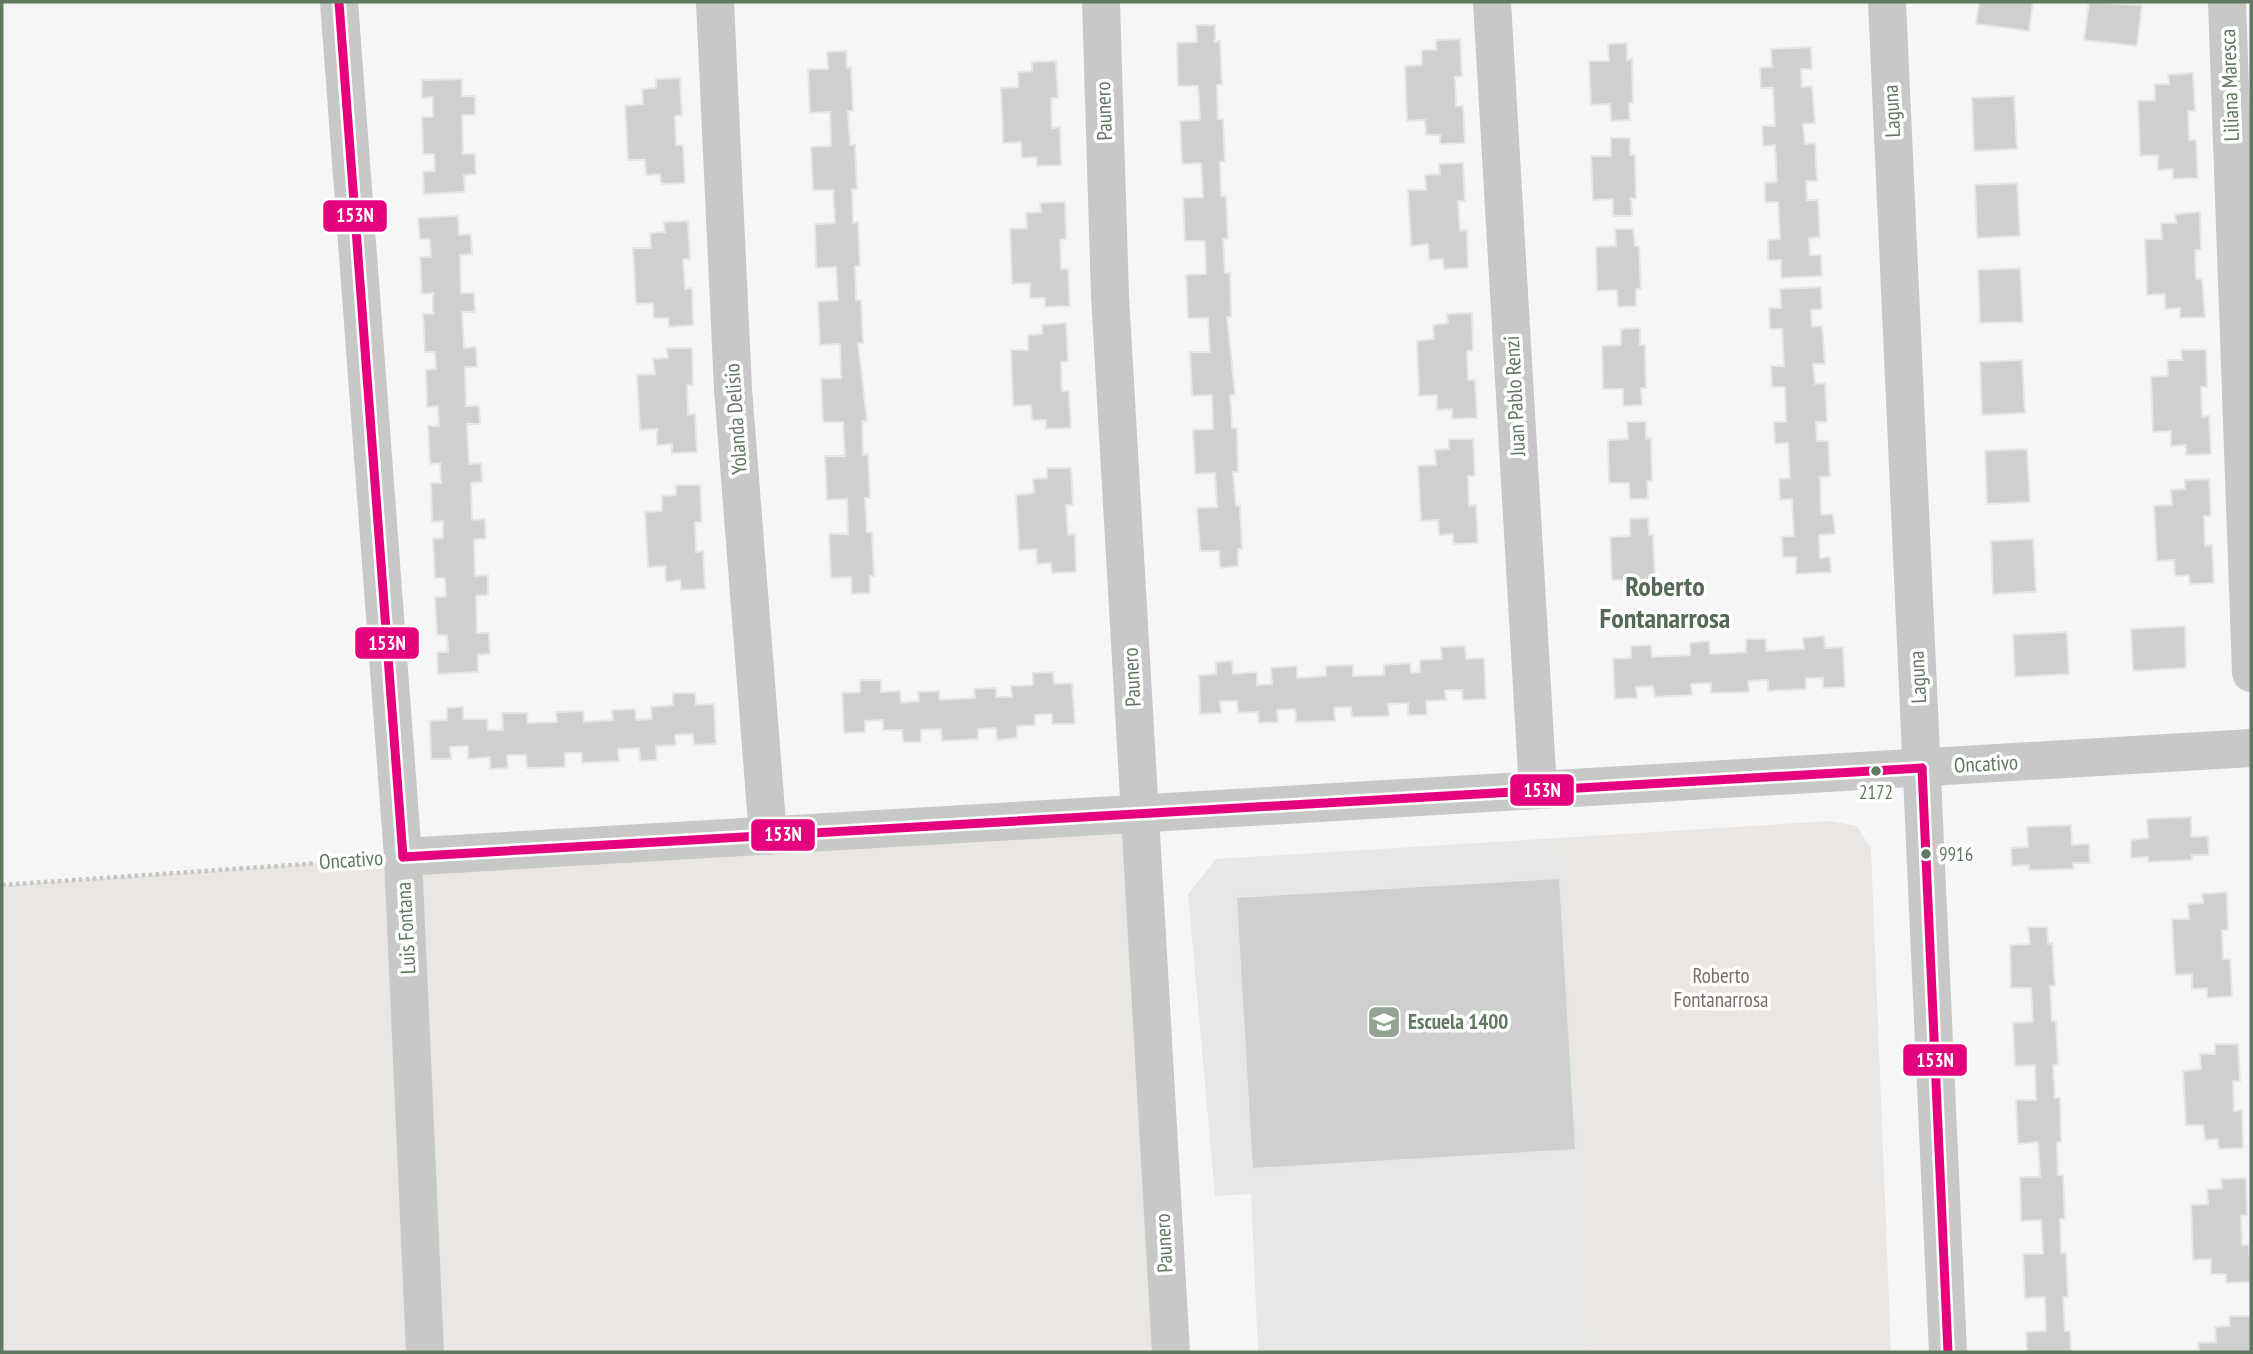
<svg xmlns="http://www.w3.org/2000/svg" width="2253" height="1354" font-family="'PT Sans Narrow',sans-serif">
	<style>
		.built { fill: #e7e8e6 }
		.green { fill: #e9e6e4 }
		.building { fill: #ced0cd; stroke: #e6e6e6; stroke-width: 2 }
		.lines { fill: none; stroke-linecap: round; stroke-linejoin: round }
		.path { stroke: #c4c6c4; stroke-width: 4.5; stroke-dasharray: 3.5 3.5; stroke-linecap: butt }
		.minor { stroke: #c7c9c7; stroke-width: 38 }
		.bus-1-casing { stroke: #fff; stroke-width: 14 }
		.bus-1 { stroke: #e5007d; stroke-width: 9 }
		.bus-dot { fill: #607860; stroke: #fff; stroke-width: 2.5 }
		.labels { text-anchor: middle; stroke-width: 7; stroke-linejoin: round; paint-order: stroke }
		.bus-label { font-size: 19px; fill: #607860; stroke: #fff }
		.street-label { font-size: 21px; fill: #607860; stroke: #fff }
		.park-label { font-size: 21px; fill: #7a6e67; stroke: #fff }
		.poi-label { font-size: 21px; font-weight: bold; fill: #607860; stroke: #fff; text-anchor: start }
		.district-label { font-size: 28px; font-weight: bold; fill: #566856; stroke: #fff }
		.line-badge { stroke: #fff; stroke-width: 2.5 }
		.badge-label { font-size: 19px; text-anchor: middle; font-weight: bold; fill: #fff }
	</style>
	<rect width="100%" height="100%" fill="#f6f6f6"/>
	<!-- built -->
	<polygon class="built" points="1558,838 1589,1352 1258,1352 1251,1194 1215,1196 1188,894 1216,859"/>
	<!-- green -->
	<g class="green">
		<polygon points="1139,814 1171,1352 2,1352 2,885 403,857"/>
		<polygon points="1830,821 1857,826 1871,849 1891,1352 1589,1352 1558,838"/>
	</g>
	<!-- building -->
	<g class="building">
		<polygon points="1979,2 2033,2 2029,31 1976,24"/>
		<polygon points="2089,2 2142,5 2137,46 2084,40"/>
		<polygon points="1196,25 1215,25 1215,42 1220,41 1222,84 1217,85 1218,119 1223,119 1225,162 1220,162 1221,196 1226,196 1228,239 1223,239 1225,273 1230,273 1231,317 1227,317 1235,395 1230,395 1232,428 1237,428 1238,472 1233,472 1236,506 1240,506 1242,549 1238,549 1238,566 1220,568 1219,551 1200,551 1197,508 1217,507 1215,473 1195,474 1193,430 1213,429 1212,395 1192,396 1190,352 1210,352 1208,318 1188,318 1186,275 1206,274 1205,241 1185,241 1183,198 1203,197 1201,163 1182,164 1180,121 1200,120 1198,86 1178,86 1177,43 1197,42"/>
		<polygon points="1460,39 1462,76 1455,77 1456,106 1463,106 1465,143 1440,144 1440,135 1426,135 1425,120 1407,121 1405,66 1422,65 1422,50 1436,50 1436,40"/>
		<polygon points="1627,43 1627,60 1632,59 1633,103 1629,104 1630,120 1611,121 1610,104 1591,105 1589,61 1609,61 1608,44"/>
		<polygon points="1811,47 1812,69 1801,69 1802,87 1812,86 1815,123 1803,124 1805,144 1815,143 1817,181 1806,181 1807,200 1818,200 1820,237 1809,238 1810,255 1821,255 1822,276 1781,278 1781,260 1768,260 1768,240 1780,239 1778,202 1765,202 1765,183 1777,182 1775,145 1763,146 1762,126 1775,126 1773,88 1761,88 1760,68 1772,67 1771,49"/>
		<polygon points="846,51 847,68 851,67 853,111 848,111 850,145 855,145 857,189 852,189 853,223 858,222 860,266 855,266 856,300 861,300 863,343 858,343 867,421 862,421 863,455 868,454 870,498 865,498 867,532 872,532 874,576 870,576 870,593 852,594 851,577 831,578 829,534 848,534 847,499 827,500 825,456 845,456 843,422 823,422 821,379 841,378 840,344 820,345 818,302 838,300 836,267 816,268 815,224 835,223 833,190 813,190 811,147 831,146 830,112 810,113 808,69 828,69 827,52"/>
		<polygon points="1056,61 1058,98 1051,98 1052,128 1060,127 1061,165 1037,166 1036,157 1022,158 1021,142 1003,143 1001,88 1018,87 1018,72 1032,71 1032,62"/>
		<polygon points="2193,73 2195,111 2188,111 2189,140 2196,140 2198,178 2173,179 2173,169 2158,170 2158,155 2140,156 2138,101 2155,100 2155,84 2169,84 2168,75"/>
		<polygon points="680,78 682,115 675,116 676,145 683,145 685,183 661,184 660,174 646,175 645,160 628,160 625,106 643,104 642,89 656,88 656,79"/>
		<polygon points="462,79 462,96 475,96 475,115 462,115 463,154 475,154 476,174 464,175 465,192 424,194 423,172 435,171 434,154 423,154 422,117 433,117 433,97 422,98 422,80"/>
		<polygon points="2014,96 2017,149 1974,151 1972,98"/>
		<polygon points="1611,138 1630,138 1630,155 1635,155 1636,198 1631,198 1632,216 1613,216 1613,199 1593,200 1591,156 1611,156"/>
		<polygon points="1463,163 1465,201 1458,201 1460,231 1467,230 1468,268 1444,269 1443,259 1429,260 1428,244 1411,246 1408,190 1426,190 1425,175 1440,174 1439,164"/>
		<polygon points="2017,183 2020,236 1977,238 1975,185"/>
		<polygon points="1065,202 1066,239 1060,240 1061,269 1068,269 1070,306 1045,307 1045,298 1030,298 1030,283 1012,284 1010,229 1027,228 1026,213 1041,212 1040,203"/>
		<polygon points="2200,212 2201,250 2195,250 2196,279 2202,279 2205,317 2180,318 2180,308 2165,309 2165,294 2147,295 2145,239 2162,239 2161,223 2176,223 2175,214"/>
		<polygon points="458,216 459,235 471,234 472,254 460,255 461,293 474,293 475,312 462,312 464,348 476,347 477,367 465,367 466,406 479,406 480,424 467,424 469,464 481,463 482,482 471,483 472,520 485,519 486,539 474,539 475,576 488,575 488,595 476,596 477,633 489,633 490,654 478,655 478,672 438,674 437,652 448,652 447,635 437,635 435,597 446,597 445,578 435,578 433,539 443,538 443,521 432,522 431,483 441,483 440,463 430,464 428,426 439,426 438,406 427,407 426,370 436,369 435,352 425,352 423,314 433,314 433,293 422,294 420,257 431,257 430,239 420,239 418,218"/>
		<polygon points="688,221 690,259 683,259 685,289 692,288 693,325 669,327 668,318 654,318 653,303 636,304 633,248 651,248 650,233 665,232 664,222"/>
		<polygon points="1615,229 1633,229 1635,246 1639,246 1641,289 1636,289 1636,306 1618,307 1617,290 1597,291 1596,247 1616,246"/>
		<polygon points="2020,268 2023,322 1980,323 1978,270"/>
		<polygon points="1821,287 1822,309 1811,310 1812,327 1822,326 1825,364 1813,364 1815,384 1825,383 1827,422 1816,422 1817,441 1828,441 1830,476 1820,477 1821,515 1833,514 1835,534 1819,535 1820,558 1830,557 1831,572 1796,574 1796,557 1783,557 1782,537 1794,536 1792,499 1780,500 1779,479 1790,478 1788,443 1775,444 1774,422 1786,422 1785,387 1772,387 1771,366 1784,366 1782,329 1770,329 1769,308 1781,308 1780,289"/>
		<polygon points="1472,313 1473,350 1467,351 1468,380 1475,380 1477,418 1452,419 1452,409 1437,410 1437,395 1419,396 1417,341 1434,339 1433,325 1448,323 1447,314"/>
		<polygon points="1066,323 1068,361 1061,362 1062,391 1069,391 1071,428 1046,429 1046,420 1032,420 1031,405 1013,406 1011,350 1028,350 1028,335 1042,334 1042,325"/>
		<polygon points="1640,328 1640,345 1645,345 1646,388 1641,388 1642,405 1623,406 1623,389 1603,389 1602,346 1621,345 1621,329"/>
		<polygon points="667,348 692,348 693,385 687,385 688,415 695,414 697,452 672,453 672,444 657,445 657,429 640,430 637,375 655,374 653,359 668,358"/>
		<polygon points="2181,350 2206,350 2207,387 2201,387 2202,417 2209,416 2211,454 2186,455 2186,445 2171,446 2171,431 2153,432 2151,377 2168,376 2167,360 2182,360"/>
		<polygon points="2022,360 2025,413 1982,415 1980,362"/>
		<polygon points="1627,422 1646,422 1646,439 1651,438 1652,481 1647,481 1648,499 1630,499 1629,483 1609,483 1608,440 1628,439"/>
		<polygon points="1449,439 1473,439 1475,476 1468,476 1469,506 1476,505 1478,543 1453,544 1453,534 1439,535 1438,520 1421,521 1418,466 1436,465 1435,450 1449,449"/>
		<polygon points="2027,449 2030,502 1987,504 1985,451"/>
		<polygon points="1047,468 1071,468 1073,505 1066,505 1068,535 1075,534 1076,572 1052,573 1051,563 1037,564 1036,549 1019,550 1016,495 1034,493 1033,479 1047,478"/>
		<polygon points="2209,479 2211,516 2204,516 2205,546 2212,545 2214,583 2190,584 2189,575 2175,576 2174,560 2157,561 2154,506 2172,505 2171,490 2185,489 2185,480"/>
		<polygon points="676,485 700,485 702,522 695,522 696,552 703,551 705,589 681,590 680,580 666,582 665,566 648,567 645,512 662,511 662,496 676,495"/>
		<polygon points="1648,518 1649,535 1653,535 1655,578 1650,579 1651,596 1632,596 1632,580 1612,580 1610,537 1630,536 1630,519"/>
		<polygon points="2033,539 2036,592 1993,594 1991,541"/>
		<polygon points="2185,626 2186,668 2133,671 2131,629"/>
		<polygon points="2067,632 2069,674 2015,677 2013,635"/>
		<polygon points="1824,636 1825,648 1843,647 1845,687 1823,688 1823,678 1806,678 1806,689 1768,691 1768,680 1748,681 1749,692 1711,693 1711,683 1691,684 1692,695 1655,697 1653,686 1636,687 1637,698 1615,699 1613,659 1631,658 1631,646 1651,645 1652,657 1690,655 1690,643 1709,641 1710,654 1746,652 1746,639 1766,639 1766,651 1804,649 1803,638"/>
		<polygon points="1465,646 1466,659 1484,658 1486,699 1463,700 1462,690 1445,690 1446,700 1426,701 1427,715 1408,715 1408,703 1388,704 1389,716 1352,717 1351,707 1334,708 1335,721 1296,722 1295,709 1277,710 1278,722 1259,723 1258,712 1238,713 1237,701 1220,701 1221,713 1200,714 1199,675 1216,674 1216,662 1232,661 1233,674 1257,672 1257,685 1272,684 1271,668 1297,666 1297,678 1326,676 1326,666 1353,665 1353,676 1384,675 1384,665 1410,663 1411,673 1420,672 1420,660 1442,659 1441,647"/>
		<polygon points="1053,672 1054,684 1072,683 1075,724 1052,724 1052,714 1035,715 1035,725 1017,726 1017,738 997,740 996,728 978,729 978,739 942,741 941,729 921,730 921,742 903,742 902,730 883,730 883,720 865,721 865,732 844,733 842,693 860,692 860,680 881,680 881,692 900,691 901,703 919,701 918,692 939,691 940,700 975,698 974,689 996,688 996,697 1012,697 1011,686 1033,685 1033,673"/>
		<polygon points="673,693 695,693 696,705 714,704 716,744 694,745 693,734 675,735 676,745 656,746 657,760 640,761 639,748 618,749 619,761 582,763 582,753 565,753 565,767 527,768 526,755 507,755 508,768 490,769 490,757 468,759 468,746 450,747 451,759 431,759 430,721 447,720 447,708 463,707 463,719 487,719 488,730 503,730 502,713 527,713 528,723 557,722 556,712 583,711 584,722 613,720 612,710 635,709 636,720 652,719 651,707 673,705"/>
		<polygon points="2191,817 2191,837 2208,836 2209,855 2192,855 2192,860 2148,862 2148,857 2131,858 2131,840 2148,838 2147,819"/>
		<polygon points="2071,825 2072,845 2089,844 2090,863 2073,863 2073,869 2029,870 2029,865 2012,866 2011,848 2028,847 2027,827"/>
		<polygon points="1560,878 1576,1150 1252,1169 1236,897"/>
		<polygon points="2227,892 2228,930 2222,930 2223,959 2230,959 2232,996 2207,998 2207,988 2192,989 2192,974 2175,975 2172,919 2189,919 2188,904 2203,903 2202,894"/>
		<polygon points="2028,927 2047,927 2048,944 2052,943 2055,986 2050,986 2052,1021 2056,1021 2058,1064 2053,1065 2055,1098 2060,1098 2061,1142 2057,1142 2058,1175 2063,1175 2065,1219 2060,1219 2061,1253 2066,1253 2068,1297 2063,1297 2065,1331 2070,1331 2071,1352 2027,1352 2026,1332 2046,1331 2045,1297 2025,1298 2023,1254 2043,1254 2041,1220 2021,1221 2020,1177 2040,1177 2038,1142 2018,1144 2016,1100 2036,1100 2035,1065 2015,1066 2013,1023 2033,1022 2031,988 2011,988 2010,945 2030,944"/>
		<polygon points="2215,1044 2238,1044 2240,1081 2233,1081 2234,1111 2242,1110 2243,1148 2219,1149 2218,1139 2205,1140 2203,1125 2186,1125 2183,1071 2201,1069 2200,1054 2215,1054"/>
		<polygon points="2246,1178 2247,1215 2241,1216 2242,1245 2249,1245 2251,1282 2226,1283 2226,1274 2211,1274 2211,1259 2193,1260 2191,1205 2208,1204 2207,1189 2222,1189 2221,1179"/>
		<polygon points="2229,1316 2251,1316 2251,1352 2199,1352 2198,1343 2216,1342 2215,1327 2230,1326"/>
	</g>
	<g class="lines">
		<!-- path -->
		<polyline class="path" points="2,885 364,860"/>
		<!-- minor -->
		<g class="minor">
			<polyline points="339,2 403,857 425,1352"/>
			<polyline points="715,2 733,389 768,836"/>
			<polyline points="1101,2 1110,296 1171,1352"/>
			<polyline points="1492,2 1538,790"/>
			<polyline points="1887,2 1948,1352"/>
			<polyline points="2227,2 2251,673"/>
			<polyline points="403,857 2251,748"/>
		</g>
		<!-- bus-1 casing -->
		<g class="bus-1-casing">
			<g id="bus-1">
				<polyline points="339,2 403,857"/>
				<polyline points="1922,768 1948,1352"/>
				<polyline points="403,857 1922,768"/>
			</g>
		</g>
		<!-- bus-1 -->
		<use href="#bus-1" class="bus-1"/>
	</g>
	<!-- icons -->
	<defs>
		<g id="school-square" transform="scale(1.75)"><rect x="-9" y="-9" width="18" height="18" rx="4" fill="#94a494" stroke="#fff"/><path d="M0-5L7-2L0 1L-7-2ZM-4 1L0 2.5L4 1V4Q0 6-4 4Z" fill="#fff"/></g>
	</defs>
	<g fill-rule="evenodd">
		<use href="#school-square" x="1384" y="1022"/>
	</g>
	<!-- markers -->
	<g class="bus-dot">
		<circle cx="1876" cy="771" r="6"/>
		<circle cx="1926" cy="854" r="6"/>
	</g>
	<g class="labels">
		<!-- bus labels -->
		<g class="bus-label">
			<text x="1876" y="799">2172</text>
			<text x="1939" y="861" text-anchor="start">9916</text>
		</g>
		<!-- street labels -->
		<g class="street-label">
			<text transform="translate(2230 85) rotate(-92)" y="7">Liliana Maresca</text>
			<text transform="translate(1104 111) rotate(-92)" y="7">Paunero</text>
			<text transform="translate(1892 111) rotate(-93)" y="7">Laguna</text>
			<text transform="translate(1515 396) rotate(-93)" y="7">Juan Pablo Renzi</text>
			<text transform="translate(736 419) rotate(-94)" y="7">Yolanda Delisio</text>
			<text transform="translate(1132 677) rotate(-93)" y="7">Paunero</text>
			<text transform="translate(1918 677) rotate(-93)" y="7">Laguna</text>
			<text transform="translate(1986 764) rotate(-3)" y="7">Oncativo</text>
			<text transform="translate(351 860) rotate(-4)" y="7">Oncativo</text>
			<text transform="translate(406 928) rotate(-93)" y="7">Luis Fontana</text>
			<text transform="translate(1164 1243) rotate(-93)" y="7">Paunero</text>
		</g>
		<!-- park labels -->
		<g class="park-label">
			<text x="1721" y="983">Roberto<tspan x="1721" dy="24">Fontanarrosa</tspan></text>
		</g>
		<!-- poi labels -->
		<g class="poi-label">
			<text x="1408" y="1029">Escuela 1400</text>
		</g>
		<!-- district labels -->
		<g class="district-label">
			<text x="1665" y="596">Roberto<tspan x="1665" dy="32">Fontanarrosa</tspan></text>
		</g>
	</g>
	<g class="line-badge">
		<rect x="322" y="199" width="66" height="34" rx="7" fill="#e5007d"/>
		<rect x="354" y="626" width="66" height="34" rx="7" fill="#e5007d"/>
		<rect x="1509" y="773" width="66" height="34" rx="7" fill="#e5007d"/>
		<rect x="750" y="818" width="66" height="34" rx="7" fill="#e5007d"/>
		<rect x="1902" y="1043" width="66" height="34" rx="7" fill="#e5007d"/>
	</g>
	<g class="badge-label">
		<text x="355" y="222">153N</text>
		<text x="387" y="650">153N</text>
		<text x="1542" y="797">153N</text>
		<text x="783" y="841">153N</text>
		<text x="1935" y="1067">153N</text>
	</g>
	<!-- border -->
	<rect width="2253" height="1354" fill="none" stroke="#607860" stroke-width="7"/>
</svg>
